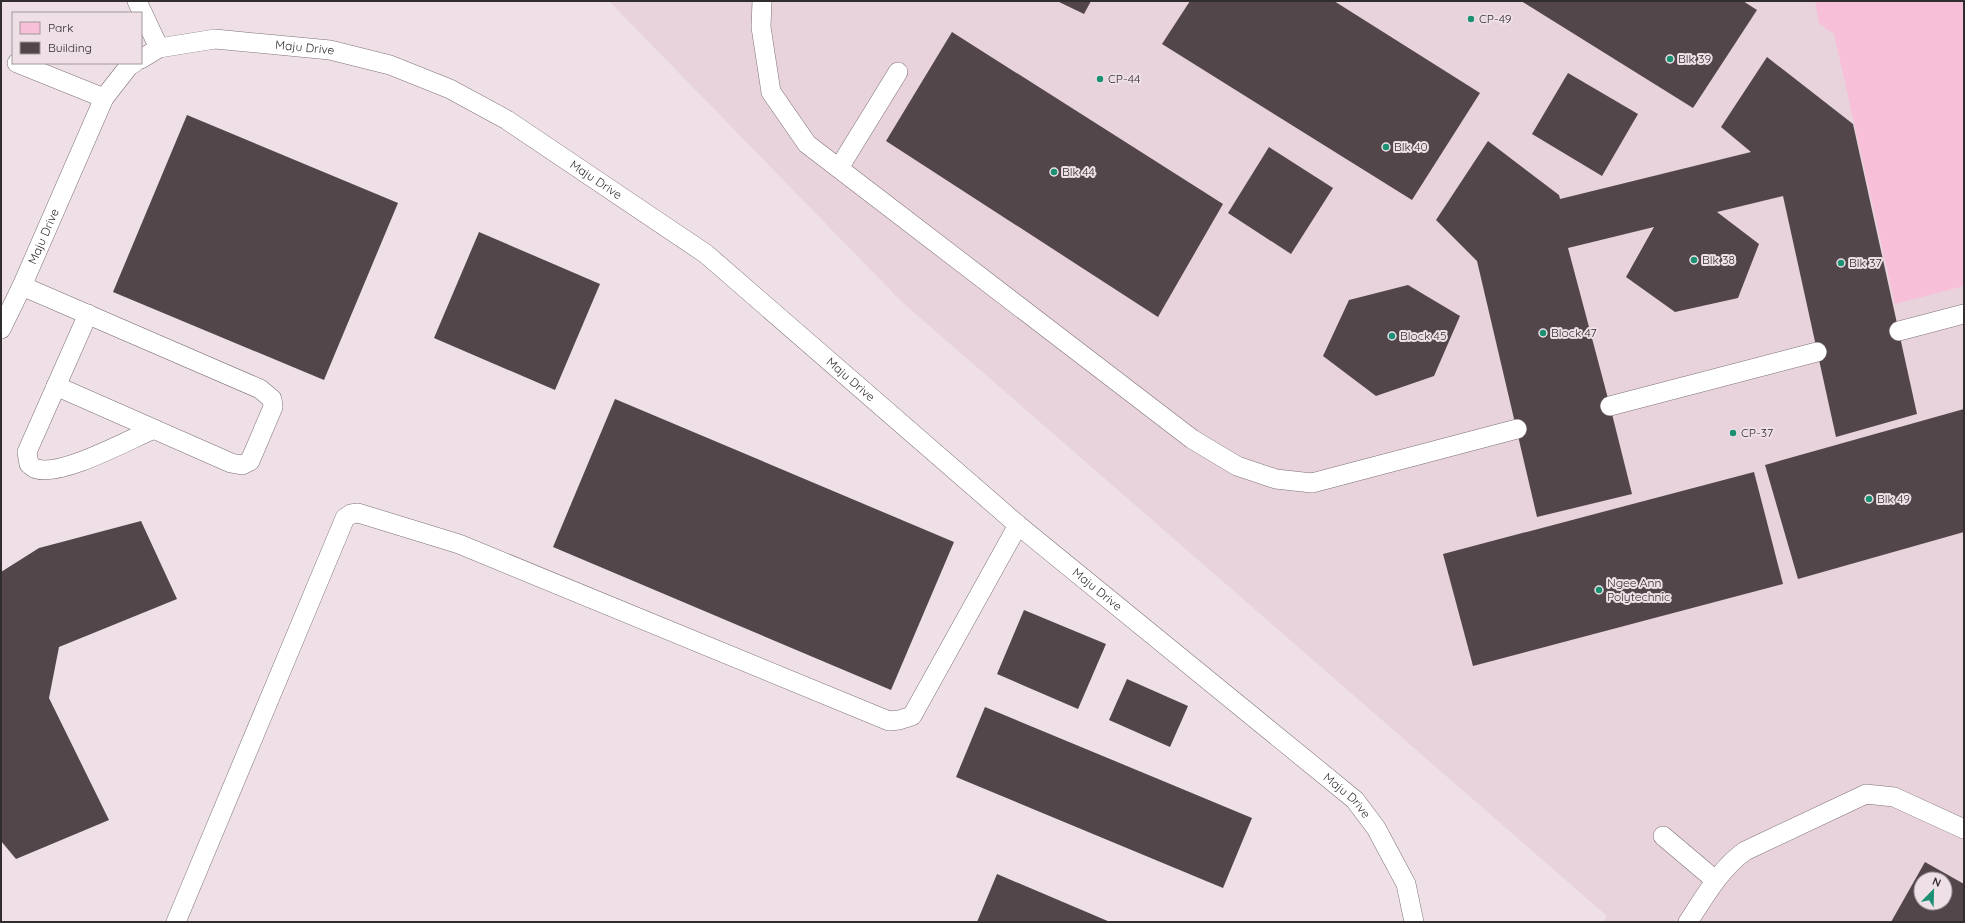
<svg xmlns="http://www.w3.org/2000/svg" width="1965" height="923" font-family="Quicksand,sans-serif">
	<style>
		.built { fill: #e8d2db; fill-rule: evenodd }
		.green { fill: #f8c0d8 }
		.building { fill: #52464b; fill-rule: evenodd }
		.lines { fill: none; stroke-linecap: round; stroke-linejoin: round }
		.service-casing { stroke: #7e7177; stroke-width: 20 }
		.service { stroke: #fff; stroke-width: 19 }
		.poi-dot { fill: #1c9073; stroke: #eee0e6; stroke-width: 1.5 }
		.labels { text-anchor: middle; stroke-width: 4; stroke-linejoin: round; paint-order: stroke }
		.poi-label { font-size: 12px; fill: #312c2e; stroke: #eee0e6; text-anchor: start }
		.street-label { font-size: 12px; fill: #312c2e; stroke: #eee0e6 }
	</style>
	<rect width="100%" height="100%" fill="#eee0e6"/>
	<!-- built -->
	<path class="built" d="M609 1H1964V922H1603L1607 916 902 302ZM1921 879H1945V903H1921Z"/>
	<!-- green -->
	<polygon class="green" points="1815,1 1964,1 1964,286 1895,304 1834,34 1819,23"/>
	<!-- building -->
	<g class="building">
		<polygon points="1057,1 1091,1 1084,14"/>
		<polygon points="1190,1 1334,1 1480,93 1412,200 1162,44"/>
		<polygon points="1521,1 1743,1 1757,10 1693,108"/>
		<polygon points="952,32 1223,204 1158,317 886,141"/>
		<polygon points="1767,57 1853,124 1917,414 1836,437 1783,196 1717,212 1759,244 1738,298 1675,312 1626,277 1654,227 1568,248 1610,406 1632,494 1537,517 1477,261 1436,220 1488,141 1559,195 1560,199 1751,152 1721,127"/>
		<polygon points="1568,73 1638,114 1602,176 1532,134"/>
		<polygon points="187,115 398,203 324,380 113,292"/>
		<polygon points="1269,147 1333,188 1291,254 1228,213"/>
		<polygon points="479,232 600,284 555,390 434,338"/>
		<polygon points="1408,285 1460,316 1434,376 1376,396 1323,356 1349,300"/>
		<polygon points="615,399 954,542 891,690 553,547"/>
		<polygon points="1964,409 1964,532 1798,579 1765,465"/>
		<polygon points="1754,472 1783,584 1473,666 1443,554"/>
		<polygon points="141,521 177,599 59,647 49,698 109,820 16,859 1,841 1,572 39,548"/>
		<polygon points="1024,610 1106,644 1078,709 997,674"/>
		<polygon points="1127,679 1188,706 1170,747 1109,720"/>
		<polygon points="985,707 1252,818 1223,888 956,777"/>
		<path d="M1925 862 1964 884V922H1891ZM1921 879H1945V903H1921Z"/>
		<polygon points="997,874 1110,922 977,922"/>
	</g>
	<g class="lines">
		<!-- service casing -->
		<g class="service-casing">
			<g id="service">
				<polyline points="137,1 159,48"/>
				<polyline points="762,1 761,27 771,92 807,144 1192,439 1237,466 1276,479 1312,483 1517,429"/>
				<path id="s1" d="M141 59 159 48 215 39 330 50 390 65 450 89 507 120 706 254 1018 525 1355 800 1376 828 1406 884 1414 922"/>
				<polyline points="17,63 104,98"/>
				<polyline points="839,168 898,72"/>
				<polyline points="22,286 260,389 272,399 273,407 250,461 242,465 231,463 56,386"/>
				<path d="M88 314 27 452 29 464C32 466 34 469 37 469 63 476 128 440 154 429"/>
				<path id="s2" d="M1 329 22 286 104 98 129 66 134 63"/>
				<polyline points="1899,331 1964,314"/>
				<polyline points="1610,406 1817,352"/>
				<polyline points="1663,836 1715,880"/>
				<polyline points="176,922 345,518 351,514 358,513 459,544 889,721 899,720 912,716 1018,525"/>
				<path d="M1688 922C1705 896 1720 869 1745 851L1866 794 1894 797 1964 829"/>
			</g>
		</g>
		<!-- service -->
		<use href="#service" class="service"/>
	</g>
	<!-- markers -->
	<g class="poi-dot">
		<circle cx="1471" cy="19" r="4"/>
		<circle cx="1670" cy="59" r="4"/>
		<circle cx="1100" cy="79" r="4"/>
		<circle cx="1386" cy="147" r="4"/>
		<circle cx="1054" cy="172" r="4"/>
		<circle cx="1694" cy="260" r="4"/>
		<circle cx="1841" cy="263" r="4"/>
		<circle cx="1543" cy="333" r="4"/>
		<circle cx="1392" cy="336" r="4"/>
		<circle cx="1733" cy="433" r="4"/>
		<circle cx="1869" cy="499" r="4"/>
		<circle cx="1599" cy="590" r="4"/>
	</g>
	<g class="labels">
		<!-- poi labels -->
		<g class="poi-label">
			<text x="1479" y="23">CP-49</text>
			<text x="1678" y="63">Blk 39</text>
			<text x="1108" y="83">CP-44</text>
			<text x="1394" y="151">Blk 40</text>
			<text x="1062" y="176">Blk 44</text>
			<text x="1702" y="264">Blk 38</text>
			<text x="1849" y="267">Blk 37</text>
			<text x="1551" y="337">Block 47</text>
			<text x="1400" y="340">Block 45</text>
			<text x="1741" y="437">CP-37</text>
			<text x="1877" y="503">Blk 49</text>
			<text x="1607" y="587">Ngee Ann<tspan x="1607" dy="14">Polytechnic</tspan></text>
		</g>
		<!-- street labels -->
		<g class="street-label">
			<text dy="4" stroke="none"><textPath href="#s1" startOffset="168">Maju Drive</textPath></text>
			<text dy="4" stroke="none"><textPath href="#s1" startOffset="492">Maju Drive</textPath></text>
			<text dy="4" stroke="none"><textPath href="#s2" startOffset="102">Maju Drive</textPath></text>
			<text dy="4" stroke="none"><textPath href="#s1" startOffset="816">Maju Drive</textPath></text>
			<text dy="4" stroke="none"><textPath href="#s1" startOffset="1140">Maju Drive</textPath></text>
			<text dy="4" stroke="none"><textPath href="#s1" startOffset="1464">Maju Drive</textPath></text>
		</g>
	</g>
	<!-- border -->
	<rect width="1965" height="923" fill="none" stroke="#312c2e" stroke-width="4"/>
	<!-- legend -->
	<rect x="12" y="12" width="130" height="52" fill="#eee0e6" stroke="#a2989c"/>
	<rect x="20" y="22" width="20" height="12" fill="#f8c0d8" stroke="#a2989c"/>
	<text x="48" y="32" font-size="12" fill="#312c2e">Park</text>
	<rect x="20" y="42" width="20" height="12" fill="#52464b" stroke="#a2989c"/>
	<text x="48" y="52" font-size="12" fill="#312c2e">Building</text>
	<!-- north arrow -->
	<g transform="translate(1933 891) rotate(23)"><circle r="19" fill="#eee0e6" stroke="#a2989c"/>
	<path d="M0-3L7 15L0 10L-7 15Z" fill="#1c9073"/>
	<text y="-6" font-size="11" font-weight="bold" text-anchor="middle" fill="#312c2e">N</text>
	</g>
</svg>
